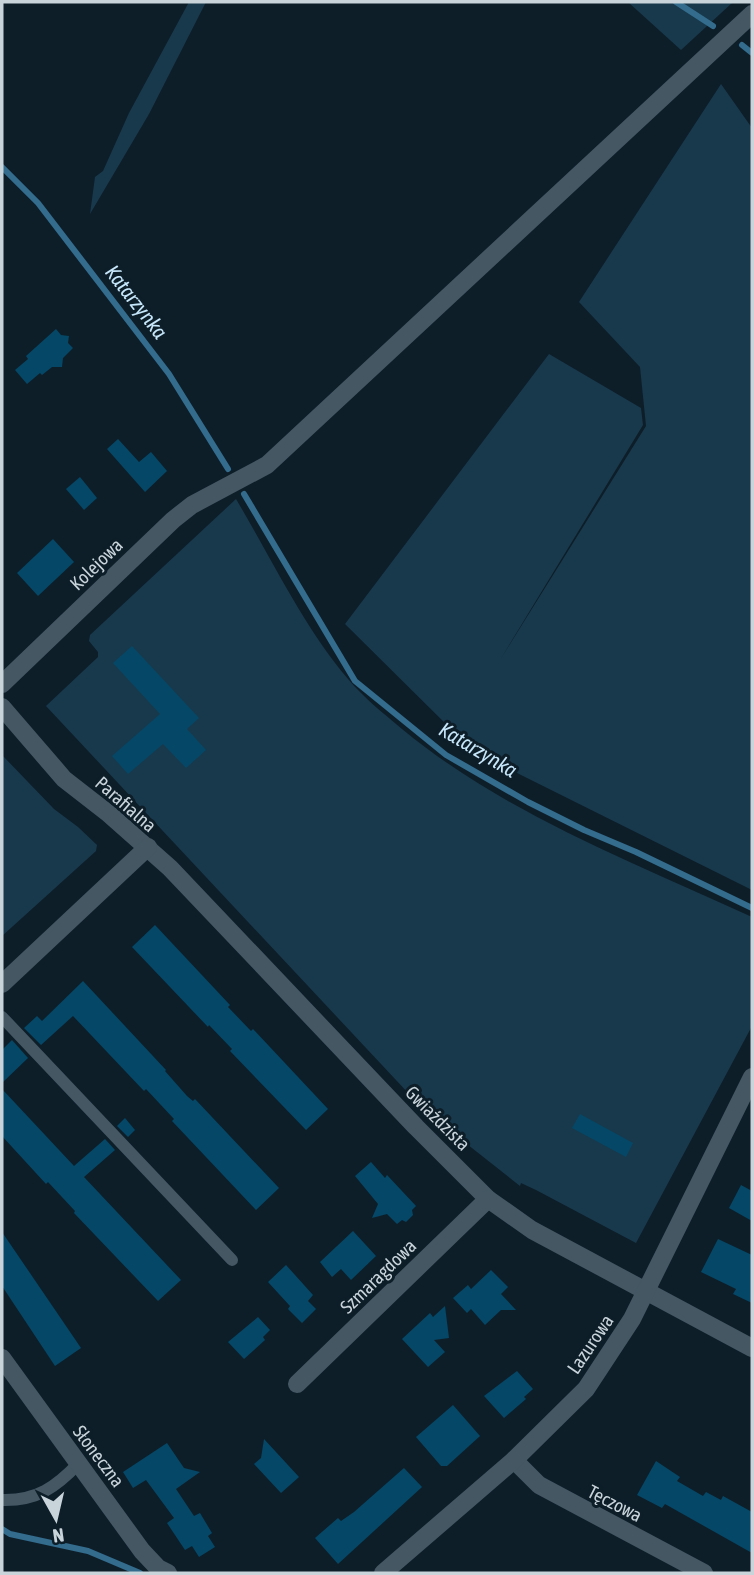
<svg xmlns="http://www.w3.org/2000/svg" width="754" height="1575" font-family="'Asap Condensed',sans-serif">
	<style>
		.green { fill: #18394c }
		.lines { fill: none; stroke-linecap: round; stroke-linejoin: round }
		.stream { stroke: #336c8d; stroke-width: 6 }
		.building { fill: #054766 }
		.service { stroke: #445763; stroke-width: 12 }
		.minor { stroke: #445763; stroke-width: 18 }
		.labels { text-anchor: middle; stroke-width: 6; stroke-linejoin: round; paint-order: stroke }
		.street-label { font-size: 19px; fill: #c8d3da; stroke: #0d1e29 }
		.water-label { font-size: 21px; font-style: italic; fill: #c6e6fa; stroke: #0d1e29 }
	</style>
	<rect width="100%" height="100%" fill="#0d1e29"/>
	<!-- green -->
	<g class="green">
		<polygon points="189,2 206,2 149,114 90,214 95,177 103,171 129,113"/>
		<polygon points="628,2 733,2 681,50"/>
		<polygon points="721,84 752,128 752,890 519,774 454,732 345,624 549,354 641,408 643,425 500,660 646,426 640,367 579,302"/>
		<path d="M236 499C270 556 305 629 348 679 364 698 383 713 402 729 505 814 633 862 752 917V1026L636 1243 536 1190 521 1183 520 1186 425 1111 46 706 98 657V652L89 641 90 635Z"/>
		<polygon points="2,755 54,809 78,827 97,845 96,851 2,936"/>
	</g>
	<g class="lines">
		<!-- stream -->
		<g class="stream">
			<polyline points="676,2 713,26"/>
			<polyline points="742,45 752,53"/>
			<polyline points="2,167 38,203 169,374 228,469"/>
			<polyline points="244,494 355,681 446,755 528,802 584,830 636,852 752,908"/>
			<polyline points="2,1529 10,1534 88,1551 140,1573"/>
		</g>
	</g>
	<!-- building -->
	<g class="building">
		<polygon points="56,329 61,335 69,336 68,343 73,348 63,358 62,367 52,367 42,375 40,373 27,384 15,370 28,359 26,356"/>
		<polygon points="118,439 139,462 151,452 167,471 145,492 107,449"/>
		<polygon points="80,477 97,498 84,510 66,489"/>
		<polygon points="53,539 74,562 38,596 17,573"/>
		<polygon points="132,646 199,718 187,729 206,750 186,768 163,744 128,774 112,756 160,714 113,663"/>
		<polygon points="155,925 230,1005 228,1007 251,1031 253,1029 328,1109 306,1130 230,1051 232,1049 209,1025 208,1027 132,947"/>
		<polygon points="83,981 166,1070 165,1071 187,1096 193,1101 195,1099 279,1188 256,1210 172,1121 174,1119 146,1089 144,1091 73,1016 41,1045 24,1028 37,1016 42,1021"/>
		<polygon points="12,1040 28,1058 2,1083 2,1050"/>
		<polygon points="2,1089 74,1166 105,1139 115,1150 84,1177 181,1280 158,1301 74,1213 75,1211 48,1182 46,1184 2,1136"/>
		<polygon points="580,1114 633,1143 626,1157 572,1128"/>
		<polygon points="125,1118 135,1130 128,1137 117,1126"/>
		<polygon points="371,1162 385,1178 387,1175 416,1206 412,1210 413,1215 406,1222 402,1220 397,1224 387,1214 372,1218 378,1204 355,1176"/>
		<polygon points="741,1185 752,1191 752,1221 729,1208"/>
		<polygon points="353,1231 376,1256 351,1280 341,1269 332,1277 320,1262"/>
		<polygon points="2,1232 81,1348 55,1366 2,1286"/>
		<polygon points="718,1239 752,1255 752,1303 733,1294 736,1289 701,1272"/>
		<polygon points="286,1265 313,1295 308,1301 316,1309 302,1323 288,1309 290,1306 268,1282"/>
		<polygon points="491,1270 508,1287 501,1294 516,1310 501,1310 485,1325 471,1309 467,1313 453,1298 468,1285 471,1289"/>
		<polygon points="445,1306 449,1338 434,1340 445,1352 428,1367 402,1339 430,1313 433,1317"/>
		<polygon points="258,1317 270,1330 263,1337 265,1340 244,1359 228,1342"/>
		<polygon points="517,1371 533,1389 524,1397 526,1399 504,1418 484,1396"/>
		<polygon points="453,1405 480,1436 447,1466 441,1466 416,1437"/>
		<polygon points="264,1439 299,1477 281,1493 254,1464 261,1458"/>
		<polygon points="167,1443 184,1468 200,1472 176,1489 194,1516 200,1513 212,1533 208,1536 215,1547 199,1557 192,1546 185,1550 167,1523 174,1518 146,1480 133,1488 123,1472"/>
		<polygon points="656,1461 680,1477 677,1481 703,1496 706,1492 721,1500 723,1496 752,1512 752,1553 665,1504 662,1508 637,1495"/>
		<polygon points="404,1468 422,1487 338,1564 315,1538 338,1518 341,1521 354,1512"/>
	</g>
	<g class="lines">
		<!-- service -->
		<g class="service">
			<polyline points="2,1017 232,1260"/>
			<path d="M2 1500C37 1501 56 1487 79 1463"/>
		</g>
		<!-- minor -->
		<g class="minor">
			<polyline points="2,684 173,520 192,505 267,465 752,14"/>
			<polyline points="2,707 64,779 109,814 170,868 416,1127 488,1199 532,1230 752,1348"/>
			<polyline points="2,984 148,847"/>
			<polyline points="2,1358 142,1551 158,1568 168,1573"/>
			<polyline points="297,1384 488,1199"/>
			<polyline points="514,1460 539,1485 704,1573"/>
			<polyline points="383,1573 514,1460 586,1389 632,1319 752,1077"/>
		</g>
	</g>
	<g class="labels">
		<!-- street labels -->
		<g class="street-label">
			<text transform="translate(96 564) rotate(-44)" y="7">Kolejowa</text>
			<text transform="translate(126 804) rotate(41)" y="7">Parafialna</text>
			<text transform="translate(438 1118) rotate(45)" y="7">Gwiaździsta</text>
			<text transform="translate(378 1276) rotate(-44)" y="7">Szmaragdowa</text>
			<text transform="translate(590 1344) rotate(-56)" y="7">Lazurowa</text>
			<text transform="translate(99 1456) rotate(53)" y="7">Słoneczna</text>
			<text transform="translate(615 1503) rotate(27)" y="7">Tęczowa</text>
		</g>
		<!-- water labels -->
		<g class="water-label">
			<text transform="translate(136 302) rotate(52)" y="7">Katarzynka</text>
			<text transform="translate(478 750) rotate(31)" y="7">Katarzynka</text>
		</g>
	</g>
	<!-- border -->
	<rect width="754" height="1575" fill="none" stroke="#c8d3da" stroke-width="7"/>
	<!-- north arrow -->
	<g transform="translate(56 1519) rotate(172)" stroke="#0d1e29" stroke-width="5" paint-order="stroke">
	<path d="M0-5L12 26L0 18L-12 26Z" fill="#c8d3da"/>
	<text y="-10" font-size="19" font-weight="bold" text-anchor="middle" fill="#c8d3da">N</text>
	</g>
</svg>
